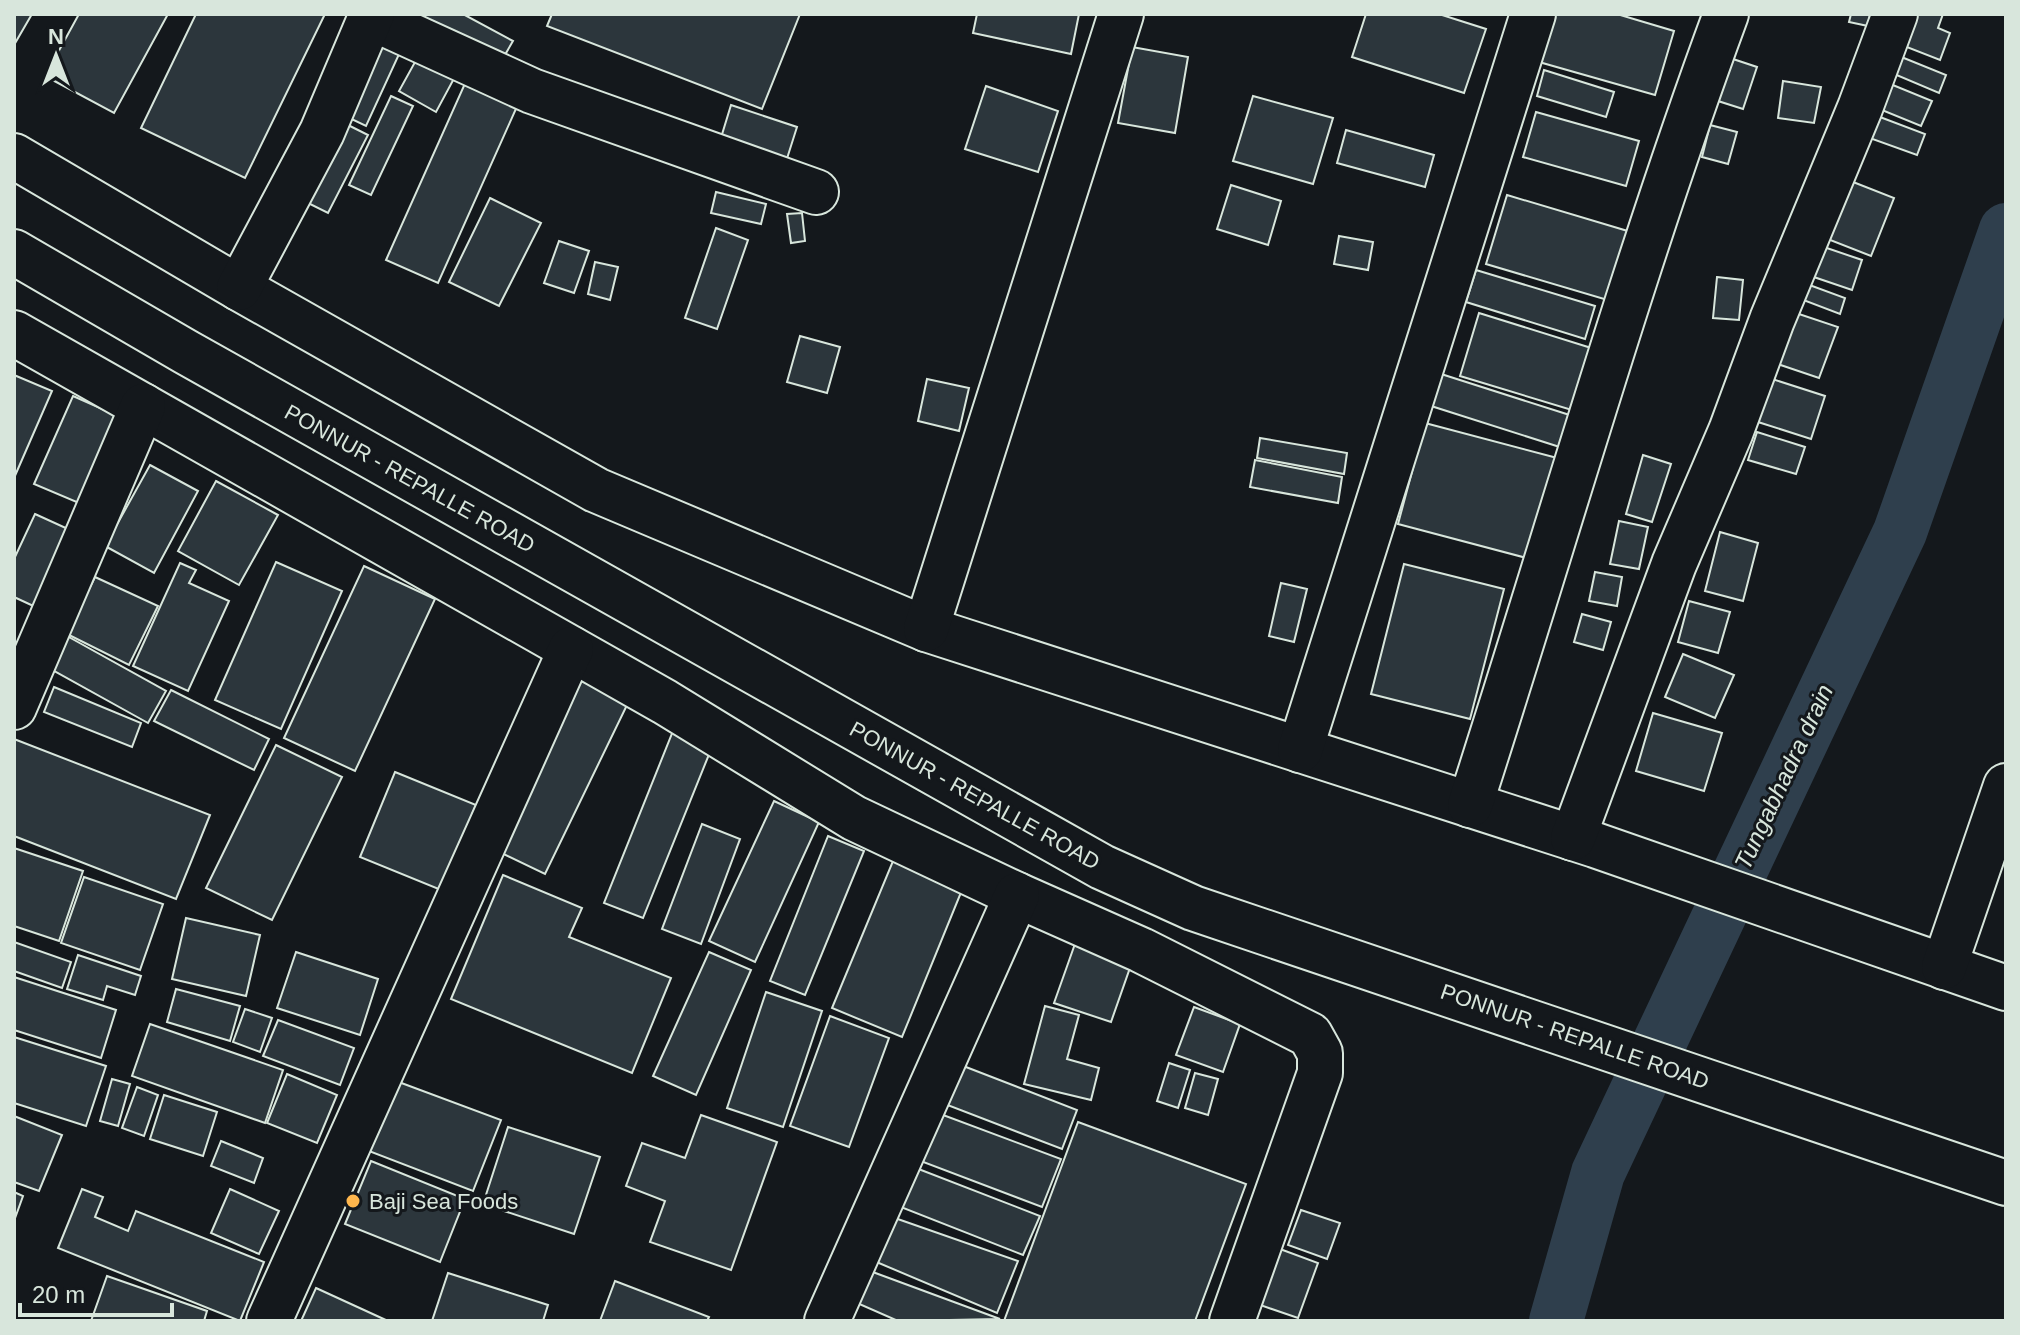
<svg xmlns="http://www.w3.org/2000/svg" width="2020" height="1335" font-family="Helvetica,sans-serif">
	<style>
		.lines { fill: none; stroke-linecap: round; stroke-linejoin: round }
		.canal { stroke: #2f3f4d; stroke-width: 54 }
		.building { fill: #2c363c; stroke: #d8e6dc; stroke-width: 2 }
		.minor-casing { stroke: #d8e6dc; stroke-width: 48 }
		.secondary-casing { stroke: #d8e6dc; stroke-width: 48 }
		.minor { stroke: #14181c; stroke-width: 44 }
		.secondary { stroke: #14181c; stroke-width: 44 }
		.poi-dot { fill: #ffb74d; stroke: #14181c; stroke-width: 3 }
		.labels { text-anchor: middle; stroke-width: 6; stroke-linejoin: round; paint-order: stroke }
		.street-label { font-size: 22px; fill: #d8e6dc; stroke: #14181c }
		.poi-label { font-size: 22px; fill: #d8e6dc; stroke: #14181c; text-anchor: start }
		.water-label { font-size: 24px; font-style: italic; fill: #d8e6dc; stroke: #14181c }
	</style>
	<rect width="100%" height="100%" fill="#14181c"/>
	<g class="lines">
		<!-- canal -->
		<polyline class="canal" points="1556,1321 1598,1173 1900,532 2006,230"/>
	</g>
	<!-- building -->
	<g class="building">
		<polygon points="14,14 32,14 14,45"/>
		<polygon points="79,14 168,14 114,113 45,76"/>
		<polygon points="196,14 325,14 245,178 141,128"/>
		<polygon points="404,14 463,14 513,41 499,65"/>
		<polygon points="552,14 800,14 762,109 547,26"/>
		<polygon points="977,14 1079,14 1071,54 973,33"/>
		<polygon points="1366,14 1439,14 1486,29 1464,93 1352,57"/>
		<polygon points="1546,14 1617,14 1674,31 1655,95 1532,60"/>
		<polygon points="1851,14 1870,14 1868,26 1849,22"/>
		<polygon points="1911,14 1943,14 1938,28 1950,33 1940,60 1899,44"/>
		<polygon points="381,28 406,39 366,126 341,114"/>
		<polygon points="1132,47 1188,57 1175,133 1118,123"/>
		<polygon points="420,53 457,73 436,112 399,91"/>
		<polygon points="1894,54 1946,75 1939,93 1887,71"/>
		<polygon points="1733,59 1757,67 1743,109 1718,101"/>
		<polygon points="1544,70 1614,92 1606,117 1537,96"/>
		<polygon points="467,79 519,102 438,283 386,260"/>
		<polygon points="1783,81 1821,87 1814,123 1778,118"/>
		<polygon points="1883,81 1932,101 1921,126 1872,106"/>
		<polygon points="986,86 1058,111 1038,172 965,149"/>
		<polygon points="391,96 413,106 371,195 349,185"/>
		<polygon points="1253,96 1333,118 1313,184 1233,161"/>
		<polygon points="731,105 797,127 784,168 720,141"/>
		<polygon points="1536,112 1639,141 1626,186 1523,157"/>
		<polygon points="1872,114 1925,134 1917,155 1864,136"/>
		<polygon points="344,123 368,135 328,213 304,201"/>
		<polygon points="1710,125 1737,132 1728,164 1702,157"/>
		<polygon points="1346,130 1434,155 1425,187 1337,163"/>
		<polygon points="1848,180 1894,198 1871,256 1825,238"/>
		<polygon points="1231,185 1281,201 1268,245 1217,229"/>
		<polygon points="716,192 766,204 761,224 711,213"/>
		<polygon points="1507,195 1641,235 1621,304 1486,264"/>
		<polygon points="490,198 541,223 499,306 449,282"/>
		<polygon points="802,213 805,241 791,243 787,214"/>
		<polygon points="716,228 748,240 717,329 685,318"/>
		<polygon points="1339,236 1373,242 1368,270 1334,264"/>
		<polygon points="559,241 589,251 574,293 544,283"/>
		<polygon points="1818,245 1862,260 1852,290 1808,275"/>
		<polygon points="595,262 618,267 610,300 588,294"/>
		<polygon points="1476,270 1595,306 1585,339 1466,302"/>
		<polygon points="1717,277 1743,280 1739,320 1713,318"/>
		<polygon points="1804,283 1845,298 1840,314 1798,298"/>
		<polygon points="1784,309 1838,327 1819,378 1766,360"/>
		<polygon points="1479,313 1604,352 1585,414 1460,376"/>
		<polygon points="800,336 840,347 827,393 787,382"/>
		<polygon points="1438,373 1579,418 1569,450 1428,405"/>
		<polygon points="14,375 52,391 14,478"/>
		<polygon points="927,379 969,388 959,431 918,421"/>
		<polygon points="1772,379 1825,396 1811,439 1758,422"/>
		<polygon points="73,396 125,419 86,506 34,484"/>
		<polygon points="1425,423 1561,459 1534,560 1398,524"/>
		<polygon points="1757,432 1805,447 1796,474 1748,460"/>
		<polygon points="1260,438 1347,453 1344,474 1257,458"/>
		<polygon points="1643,455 1671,464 1652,522 1626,514"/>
		<polygon points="1255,460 1342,477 1338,503 1250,487"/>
		<polygon points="150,465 198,491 154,573 105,546"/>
		<polygon points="216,481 278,515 239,585 178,551"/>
		<polygon points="35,514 79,534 44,611 14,597 14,559"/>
		<polygon points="1619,521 1648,527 1639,569 1610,564"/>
		<polygon points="1720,532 1758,543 1743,601 1705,591"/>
		<polygon points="276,562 342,591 281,729 215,700"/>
		<polygon points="180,563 196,570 189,583 229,601 188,691 133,666"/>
		<polygon points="1404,564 1504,589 1470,719 1371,694"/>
		<polygon points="364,566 435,599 355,771 284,738"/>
		<polygon points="1595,572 1622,577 1617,606 1589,601"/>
		<polygon points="95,577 158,606 129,665 67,634"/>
		<polygon points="1281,583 1307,589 1294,642 1269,636"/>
		<polygon points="1689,601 1730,612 1718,653 1678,642"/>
		<polygon points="1582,614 1611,622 1603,650 1574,642"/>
		<polygon points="67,636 166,691 148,723 49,668"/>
		<polygon points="1683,654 1734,675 1715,718 1665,697"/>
		<polygon points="567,674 628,703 545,874 485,845"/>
		<polygon points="54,687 141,723 132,747 44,712"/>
		<polygon points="171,690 269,739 254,770 154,721"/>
		<polygon points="1653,713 1722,733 1704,791 1636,771"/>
		<polygon points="675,726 714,742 643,918 604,903"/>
		<polygon points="14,739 210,815 176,899 14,836"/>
		<polygon points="276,745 342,777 272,920 206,888"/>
		<polygon points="395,772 476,805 441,890 360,857"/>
		<polygon points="774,801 819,822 755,962 709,941"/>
		<polygon points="702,824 740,839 701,944 662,929"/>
		<polygon points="828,836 864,851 805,995 770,981"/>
		<polygon points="14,848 83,871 59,941 14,926"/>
		<polygon points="893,861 962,890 902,1037 832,1008"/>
		<polygon points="503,875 582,908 569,937 671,978 632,1073 451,999"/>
		<polygon points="84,877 163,904 140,970 61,943"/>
		<polygon points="186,918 260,935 246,996 172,979"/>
		<polygon points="1076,941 1132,962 1111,1022 1054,1003"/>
		<polygon points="14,942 71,962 62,988 14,971"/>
		<polygon points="296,952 378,979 360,1035 277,1008"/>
		<polygon points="709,952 751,970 696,1095 653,1076"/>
		<polygon points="78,955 141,976 135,995 107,986 103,1000 67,989"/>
		<polygon points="14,977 116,1010 101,1058 14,1030"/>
		<polygon points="176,989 240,1006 230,1041 167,1022"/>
		<polygon points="766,992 822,1011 783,1127 727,1108"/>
		<polygon points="1045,1006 1079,1015 1067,1059 1099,1068 1091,1100 1024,1084"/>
		<polygon points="1194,1007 1240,1024 1223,1072 1176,1055"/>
		<polygon points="245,1009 272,1018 260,1052 233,1042"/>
		<polygon points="830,1016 889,1038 849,1147 790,1126"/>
		<polygon points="278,1020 354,1048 340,1085 263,1056"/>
		<polygon points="150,1024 283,1070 265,1123 132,1076"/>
		<polygon points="14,1037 106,1066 86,1126 14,1103"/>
		<polygon points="953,1062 1077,1110 1062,1149 937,1101"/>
		<polygon points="1169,1063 1190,1070 1178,1108 1157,1101"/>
		<polygon points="1195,1073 1218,1079 1208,1115 1185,1108"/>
		<polygon points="287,1074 337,1095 317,1143 267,1123"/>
		<polygon points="388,1078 501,1120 473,1191 361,1148"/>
		<polygon points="112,1079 130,1084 118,1126 100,1121"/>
		<polygon points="137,1087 158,1095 144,1136 122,1128"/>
		<polygon points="164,1095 217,1112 203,1156 150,1139"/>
		<polygon points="927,1109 1061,1159 1042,1207 910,1157"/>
		<polygon points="701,1115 777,1142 731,1270 650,1242 665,1201 626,1186 642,1143 685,1158"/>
		<polygon points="14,1116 62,1135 39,1191 14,1182"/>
		<polygon points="1078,1122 1246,1184 1195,1321 1004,1321"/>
		<polygon points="508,1127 600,1157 574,1234 483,1204"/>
		<polygon points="221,1141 263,1158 254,1183 211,1166"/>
		<polygon points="371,1161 465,1199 440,1262 345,1224"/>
		<polygon points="903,1163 1040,1216 1023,1255 888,1202"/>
		<polygon points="82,1189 103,1197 95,1217 128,1231 136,1211 264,1262 240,1321 58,1248"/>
		<polygon points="230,1189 279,1211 259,1254 211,1233"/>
		<polygon points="14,1192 23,1196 14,1221"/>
		<polygon points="1301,1210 1340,1223 1327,1259 1288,1245"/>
		<polygon points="892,1217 1018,1261 997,1313 867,1258"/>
		<polygon points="1280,1249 1318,1263 1298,1318 1260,1305"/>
		<polygon points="870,1271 1000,1319 898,1321 857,1303"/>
		<polygon points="448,1273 548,1305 543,1321 432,1321"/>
		<polygon points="107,1276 207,1311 204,1321 91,1321"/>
		<polygon points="615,1281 709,1317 707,1321 600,1321"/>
		<polygon points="316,1288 388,1321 301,1321"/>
	</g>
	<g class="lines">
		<!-- minor casing -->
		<g class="minor-casing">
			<g id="minor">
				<polyline points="370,17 532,91 816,192"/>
				<polyline points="14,156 239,288 596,490 926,629 1595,845 2006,988"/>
				<polyline points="239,288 322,132 372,14"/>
				<polyline points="14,333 665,702 854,818 1017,895 1141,950 1310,1035 1320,1053 1320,1073 1232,1321"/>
				<polyline points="926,629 1121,14"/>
				<polyline points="14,707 143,406"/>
				<polyline points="1300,750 1533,14"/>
				<path d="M1470 805C1555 542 1630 274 1726 14"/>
				<polyline points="1573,838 1674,564 1731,431 1772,320 1860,108 1895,14"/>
				<polyline points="1944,967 2006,786"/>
				<polyline points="269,1321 571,649"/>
				<polyline points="827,1321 1017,895"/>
			</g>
		</g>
		<!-- secondary casing -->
		<g class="secondary-casing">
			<polyline id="secondary" points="14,252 186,352 1102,867 1193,908 2006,1183"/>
		</g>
		<!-- minor -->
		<use href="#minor" class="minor"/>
		<!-- secondary -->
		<use href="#secondary" class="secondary"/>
	</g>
	<!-- markers -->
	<circle class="poi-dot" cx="353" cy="1201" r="8"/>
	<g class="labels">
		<!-- street labels -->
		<g class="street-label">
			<text transform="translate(410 478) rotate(29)" y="8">PONNUR - REPALLE ROAD</text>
			<text transform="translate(975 795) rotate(29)" y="8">PONNUR - REPALLE ROAD</text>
			<text transform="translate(1575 1036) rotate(19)" y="8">PONNUR - REPALLE ROAD</text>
		</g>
		<!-- poi labels -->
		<g class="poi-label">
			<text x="369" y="1209">Baji Sea Foods</text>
		</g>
		<!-- water labels -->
		<g class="water-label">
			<text transform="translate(1784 777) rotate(-65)" y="8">Tungabhadra drain</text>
		</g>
	</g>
	<!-- border -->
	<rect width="2020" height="1335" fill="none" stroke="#d8e6dc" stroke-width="32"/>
	<!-- north arrow -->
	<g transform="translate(56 56)" stroke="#14181c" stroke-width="6" paint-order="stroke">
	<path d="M0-6L14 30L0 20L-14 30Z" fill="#d8e6dc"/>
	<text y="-12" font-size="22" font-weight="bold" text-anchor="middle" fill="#d8e6dc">N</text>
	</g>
	<!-- scale -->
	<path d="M20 1303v12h152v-12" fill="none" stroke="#d8e6dc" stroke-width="4"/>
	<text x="32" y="1303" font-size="24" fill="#d8e6dc" stroke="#14181c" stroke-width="6" paint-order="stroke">20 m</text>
</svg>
